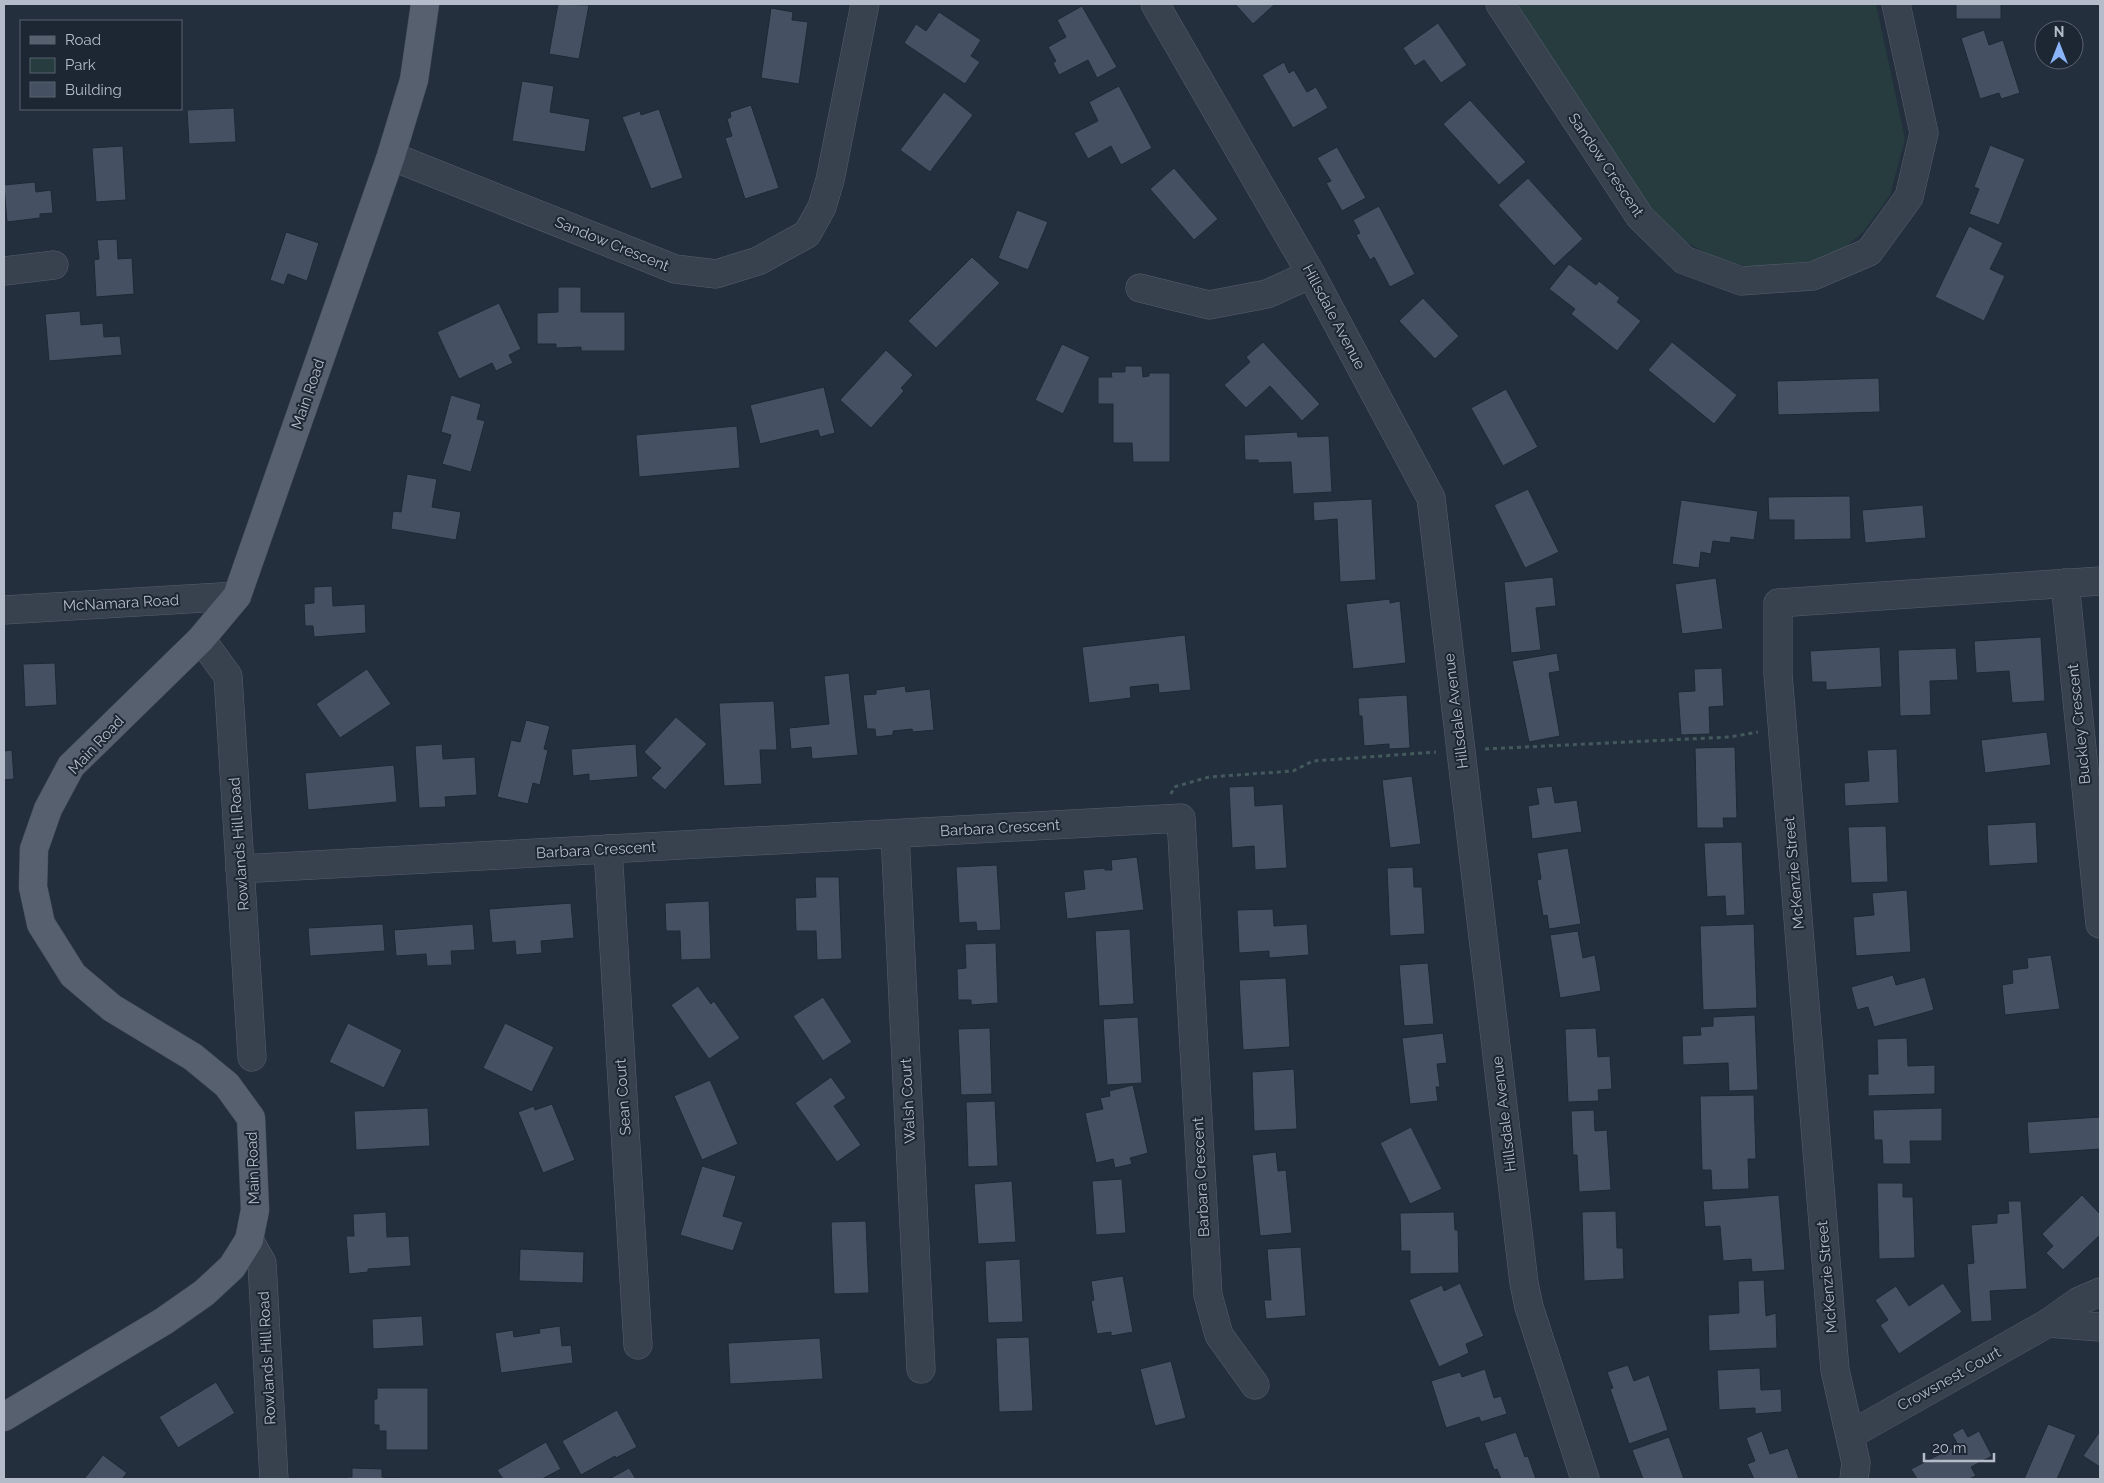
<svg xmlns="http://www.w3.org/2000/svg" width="2104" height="1483" font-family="Raleway,sans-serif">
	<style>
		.green { fill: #263c3f }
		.building { fill: #455162; stroke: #1f2835 }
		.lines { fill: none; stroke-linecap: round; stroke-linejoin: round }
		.minor-casing { stroke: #565f6c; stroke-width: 29 }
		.major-casing { stroke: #414a57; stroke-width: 29 }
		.path { stroke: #44595c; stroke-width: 3; stroke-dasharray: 4 4; stroke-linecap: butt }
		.minor { stroke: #38414e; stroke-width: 28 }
		.major { stroke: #56606e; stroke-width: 28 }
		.labels { text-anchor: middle; stroke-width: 4; stroke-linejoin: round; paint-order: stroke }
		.street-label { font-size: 15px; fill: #b4bcc9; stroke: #1d2633 }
	</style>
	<rect width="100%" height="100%" fill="#242f3e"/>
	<!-- green -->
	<polygon class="green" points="1517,4 1876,4 1905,139 1890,195 1864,231 1842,250 1802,264 1752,267 1724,262 1680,239 1646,202"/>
	<!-- building -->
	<g class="building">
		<polygon points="558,4 589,5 579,59 549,54"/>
		<polygon points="1235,4 1275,4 1253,24"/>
		<rect x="1956" y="4" width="45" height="15"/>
		<polygon points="1082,6 1117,67 1097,78 1088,60 1059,75 1053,63 1056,61 1048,47 1066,37 1057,20"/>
		<polygon points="771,8 793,12 792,20 808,22 799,84 761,78"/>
		<polygon points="939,12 981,40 971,56 980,62 965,84 904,43 916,24 926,31"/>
		<polygon points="1438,23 1467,65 1441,83 1424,60 1415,66 1403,48"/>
		<polygon points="1984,30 1989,45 2003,40 2020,93 2001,99 1999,93 1980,99 1961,38"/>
		<polygon points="1284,62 1289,73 1294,70 1307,92 1316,87 1328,108 1293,128 1262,75"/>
		<polygon points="522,81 554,86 550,112 590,119 585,152 512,141"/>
		<polygon points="1119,86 1152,148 1121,165 1111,146 1088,159 1074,133 1098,121 1089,102"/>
		<polygon points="944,92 973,115 930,172 900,150"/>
		<polygon points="1470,100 1526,162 1499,185 1443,124"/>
		<polygon points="751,105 779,188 745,199 725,138 732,136 727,119 731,117 730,112"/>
		<polygon points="234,108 236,142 189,144 187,110"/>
		<polygon points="659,109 683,178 651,189 622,117 640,111 641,115"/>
		<polygon points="1990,145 2025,159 1999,225 1969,214 1979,189 1974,187"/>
		<polygon points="123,146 126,200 96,202 92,148"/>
		<polygon points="1337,147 1366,198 1342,211 1326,183 1331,181 1317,158"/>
		<polygon points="1174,168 1218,219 1194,240 1150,189"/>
		<polygon points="1528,178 1583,239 1554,266 1498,205"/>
		<polygon points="35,182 36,192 51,190 53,213 40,214 40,218 7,222 4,185"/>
		<polygon points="1379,206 1415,274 1390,287 1374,257 1370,260 1356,235 1360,233 1353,220"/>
		<polygon points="1017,210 1048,222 1028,270 998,258"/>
		<polygon points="1969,226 2003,243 1990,269 2005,276 1984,321 1935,297"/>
		<polygon points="286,232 319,243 307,281 288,274 284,285 270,280"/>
		<polygon points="117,239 118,259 132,258 134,294 96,297 94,260 99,259 97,240"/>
		<polygon points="972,257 1000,283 936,348 908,321"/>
		<polygon points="1569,264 1596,285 1599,281 1620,298 1617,302 1641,321 1617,351 1571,314 1575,309 1549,289"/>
		<polygon points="558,287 581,287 581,312 625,312 625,351 581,351 581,347 556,348 556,344 537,344 537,313 558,312"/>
		<polygon points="1423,298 1459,336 1435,359 1399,321"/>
		<polygon points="499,303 521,349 509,355 513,363 496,371 492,363 459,379 437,332"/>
		<polygon points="80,311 81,325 103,323 104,337 120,336 122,355 49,361 45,314"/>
		<polygon points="1263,342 1320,404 1302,421 1270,386 1246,408 1224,385 1250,362 1246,357"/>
		<polygon points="1672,342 1737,395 1714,424 1648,370"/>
		<polygon points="1062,344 1090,357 1063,414 1035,400"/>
		<polygon points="886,350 913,375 901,388 904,391 871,428 840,400"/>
		<polygon points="1125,366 1142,366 1143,377 1149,376 1149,373 1170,373 1170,462 1133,462 1132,443 1113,443 1113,404 1098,404 1098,377 1112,377 1111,372 1125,372"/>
		<polygon points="1879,378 1880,412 1778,415 1777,381"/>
		<polygon points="824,387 835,433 820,437 818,430 760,444 750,405"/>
		<polygon points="1506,389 1538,447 1503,466 1471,408"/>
		<polygon points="451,395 481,404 477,419 485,421 471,472 442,464 451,435 441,432"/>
		<polygon points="737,426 740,468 639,477 636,435"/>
		<polygon points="1297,432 1298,437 1329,436 1332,492 1293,494 1291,462 1258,463 1258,460 1245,460 1244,435"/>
		<polygon points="407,474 437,479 432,507 461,512 456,540 391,529 393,511 401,512"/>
		<polygon points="1528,489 1559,552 1525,568 1494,505"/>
		<polygon points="1850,496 1851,539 1794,540 1794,520 1769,520 1768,497"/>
		<polygon points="1372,499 1376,580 1340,582 1337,519 1314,521 1313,502"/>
		<polygon points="1681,500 1758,511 1754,540 1731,537 1730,543 1713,541 1711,554 1701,552 1699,568 1672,564"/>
		<polygon points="1923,505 1926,538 1865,543 1862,510"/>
		<polygon points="1553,577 1556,606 1536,608 1541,650 1511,653 1504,582"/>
		<polygon points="1716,578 1723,629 1682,634 1675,584"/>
		<polygon points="332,586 333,606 365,604 366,633 314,637 313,626 305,626 304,604 314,603 314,587"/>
		<polygon points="1390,599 1390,603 1400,601 1406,663 1353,669 1346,604"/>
		<polygon points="1185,635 1191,690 1159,693 1158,684 1130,687 1131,698 1089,703 1082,647"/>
		<polygon points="2041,637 2045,701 2012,703 2009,671 1976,673 1974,641"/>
		<polygon points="1880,647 1882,687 1826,690 1826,682 1812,682 1810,651"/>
		<polygon points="1956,648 1958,680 1930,681 1931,715 1900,716 1898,650"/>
		<polygon points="1557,653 1560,671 1549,673 1560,736 1529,742 1512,661"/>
		<polygon points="55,663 57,705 25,707 23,664"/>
		<polygon points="1722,668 1724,706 1709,707 1710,734 1681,735 1678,692 1695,691 1694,669"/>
		<polygon points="367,669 391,704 340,738 316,704"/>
		<polygon points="849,673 858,755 812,759 811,747 791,749 789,728 829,724 824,676"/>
		<polygon points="905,686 906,692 930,689 934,730 913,732 912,729 893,731 893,735 876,737 875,729 867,729 863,695 876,694 876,690"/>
		<polygon points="1407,695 1410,748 1389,749 1389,744 1364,746 1362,716 1359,716 1358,698"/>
		<polygon points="774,701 777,750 760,750 762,784 724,786 719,703"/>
		<polygon points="676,717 707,744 665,790 651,778 661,768 644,752"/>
		<polygon points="526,720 550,726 544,749 548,750 540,785 533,783 528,804 497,797 511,740 520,742"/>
		<polygon points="2047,732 2051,765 1985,773 1981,740"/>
		<polygon points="442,744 443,759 475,757 477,795 445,797 446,807 419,808 415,746"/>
		<polygon points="636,744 638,777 589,781 589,774 573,776 571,749"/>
		<polygon points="1735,747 1737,818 1723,818 1724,828 1697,828 1695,748"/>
		<polygon points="1897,749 1899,803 1845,806 1844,783 1869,781 1867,750"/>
		<polygon points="12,750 14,779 4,780 4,751"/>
		<polygon points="394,765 397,802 308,810 305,773"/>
		<polygon points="1412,776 1421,844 1390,848 1382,780"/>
		<polygon points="1254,786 1255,806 1283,804 1287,868 1255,870 1254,846 1232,848 1229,787"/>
		<polygon points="1552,786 1555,803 1577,800 1582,832 1532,839 1528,806 1539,804 1536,788"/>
		<polygon points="2036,822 2038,863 1989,866 1987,825"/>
		<polygon points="1886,826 1888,882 1851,883 1848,827"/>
		<polygon points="1742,842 1745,915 1726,916 1725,896 1707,897 1704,843"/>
		<polygon points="1568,848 1581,924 1549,929 1547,915 1543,916 1537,880 1541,879 1537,853"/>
		<polygon points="1137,857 1144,910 1067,919 1064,892 1085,889 1083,870 1105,868 1105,870 1112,870 1111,860"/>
		<polygon points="997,865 1001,930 977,931 976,922 959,923 956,867"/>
		<polygon points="1413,867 1414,887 1422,887 1425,934 1390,936 1387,868"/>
		<polygon points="815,877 839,877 842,959 817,960 816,931 796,931 795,898 816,897"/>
		<polygon points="1907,890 1911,952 1856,956 1853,917 1874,915 1872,893"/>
		<polygon points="709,901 711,959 681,960 680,931 666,931 665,903"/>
		<polygon points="571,903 574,938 541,941 542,953 516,955 515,941 492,943 489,909"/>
		<polygon points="1273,909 1274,926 1307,924 1309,955 1269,958 1269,951 1239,953 1237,910"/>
		<polygon points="383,924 385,951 310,956 308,928"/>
		<polygon points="473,924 475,950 451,951 452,965 427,966 426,954 396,956 394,930"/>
		<polygon points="1754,924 1757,1008 1703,1010 1700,926"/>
		<polygon points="1130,929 1134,1004 1099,1006 1095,931"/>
		<polygon points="1578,931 1583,958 1595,955 1601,991 1560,998 1550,935"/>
		<polygon points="996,943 998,1003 971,1005 971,1000 958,1000 957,969 966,968 965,944"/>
		<polygon points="2051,955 2060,1009 2005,1015 2002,985 2013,983 2012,970 2028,968 2027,958"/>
		<polygon points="1428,963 1434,1024 1404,1026 1399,965"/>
		<polygon points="1893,975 1896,985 1925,977 1934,1010 1874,1027 1868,1007 1857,1010 1851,987"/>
		<polygon points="1286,978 1290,1047 1243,1050 1239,980"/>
		<polygon points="698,986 711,1004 714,1001 740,1038 709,1059 671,1005"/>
		<polygon points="823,997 852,1042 823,1061 793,1016"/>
		<polygon points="1755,1015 1758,1090 1729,1091 1728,1063 1683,1065 1682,1036 1701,1035 1700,1027 1713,1026 1713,1017"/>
		<polygon points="1138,1017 1142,1083 1107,1085 1103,1019"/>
		<polygon points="348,1023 402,1050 384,1088 329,1062"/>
		<polygon points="505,1023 554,1047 532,1092 483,1068"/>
		<polygon points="990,1028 992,1094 961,1095 958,1029"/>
		<polygon points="1596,1028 1598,1057 1610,1056 1612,1089 1598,1090 1599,1101 1568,1102 1565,1029"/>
		<polygon points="1443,1033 1447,1063 1437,1064 1440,1087 1436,1087 1438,1101 1410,1104 1402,1038"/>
		<polygon points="1907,1038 1908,1066 1935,1065 1935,1094 1868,1096 1868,1074 1878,1074 1877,1039"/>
		<polygon points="1294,1069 1297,1129 1254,1131 1252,1072"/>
		<polygon points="831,1077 846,1098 834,1106 861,1145 837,1162 795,1103"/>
		<polygon points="710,1080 738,1144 702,1160 674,1096"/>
		<polygon points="1133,1085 1148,1153 1130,1158 1132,1164 1115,1168 1113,1159 1096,1163 1085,1113 1103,1109 1100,1098 1110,1096 1109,1091"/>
		<polygon points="1754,1095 1756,1159 1748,1159 1749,1189 1712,1190 1711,1170 1702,1170 1700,1096"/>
		<polygon points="995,1101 998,1166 968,1167 966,1102"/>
		<polygon points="552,1104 575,1160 543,1173 518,1112 534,1106 535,1110"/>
		<polygon points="428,1108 430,1146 356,1150 354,1111"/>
		<polygon points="1942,1108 1942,1141 1910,1141 1911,1164 1883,1164 1882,1140 1874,1140 1873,1110"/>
		<polygon points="1594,1110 1595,1131 1607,1130 1611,1190 1579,1192 1577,1155 1573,1155 1571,1111"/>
		<polygon points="2100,1117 2100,1149 2029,1154 2027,1122"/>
		<polygon points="1411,1127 1442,1189 1410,1204 1380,1143"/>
		<polygon points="1276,1152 1278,1171 1286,1170 1292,1233 1260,1236 1252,1155"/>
		<polygon points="702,1166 736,1176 723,1216 743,1222 733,1251 680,1235"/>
		<polygon points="1122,1179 1126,1233 1096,1235 1092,1181"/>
		<polygon points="1012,1181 1016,1242 978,1244 974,1184"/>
		<polygon points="1877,1183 1903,1183 1903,1197 1913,1197 1915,1258 1879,1259"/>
		<polygon points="1779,1195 1785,1270 1752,1272 1751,1259 1723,1261 1720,1226 1705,1227 1703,1201"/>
		<polygon points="2082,1195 2100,1214 2100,1235 2063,1270 2046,1253 2053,1246 2042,1234"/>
		<polygon points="2008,1201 2021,1201 2027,1289 1990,1291 1992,1321 1971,1322 1967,1264 1974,1263 1971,1225 1997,1223 1997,1214 2009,1213"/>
		<polygon points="1616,1211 1617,1248 1623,1248 1624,1279 1584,1281 1582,1212"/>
		<polygon points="386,1212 387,1237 409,1236 411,1266 368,1269 368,1272 349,1274 346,1236 354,1236 353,1214"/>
		<polygon points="1454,1212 1455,1230 1458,1230 1459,1273 1410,1274 1410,1251 1401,1251 1400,1213"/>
		<polygon points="866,1221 869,1293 834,1294 831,1222"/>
		<polygon points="1301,1247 1306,1316 1266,1319 1264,1300 1271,1300 1267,1249"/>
		<polygon points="520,1249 584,1252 583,1283 519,1281"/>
		<polygon points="1020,1259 1023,1322 988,1323 985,1261"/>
		<polygon points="1123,1276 1133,1332 1111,1336 1111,1332 1097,1334 1091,1301 1094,1300 1091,1281"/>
		<polygon points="1764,1280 1766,1316 1776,1313 1777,1348 1709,1351 1708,1315 1739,1313 1738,1281"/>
		<polygon points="1460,1283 1484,1336 1466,1344 1469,1353 1439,1367 1409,1300 1442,1285 1444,1291"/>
		<polygon points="1943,1283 1962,1312 1899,1354 1880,1325 1888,1320 1875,1300 1896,1286 1909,1306"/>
		<polygon points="422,1316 424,1346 373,1349 372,1319"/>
		<polygon points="560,1326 562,1346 571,1345 573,1363 501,1373 495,1333 513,1330 514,1337 540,1333 539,1329"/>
		<polygon points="1029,1337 1033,1411 999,1412 996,1338"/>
		<polygon points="820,1338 823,1379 730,1384 728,1343"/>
		<polygon points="1171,1361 1186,1418 1155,1426 1140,1369"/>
		<polygon points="1628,1365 1634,1381 1649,1375 1668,1430 1629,1444 1610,1389 1613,1388 1607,1372"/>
		<polygon points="1760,1368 1761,1390 1781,1389 1782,1412 1755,1414 1755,1408 1719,1410 1717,1370"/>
		<polygon points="1485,1369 1494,1398 1501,1396 1507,1414 1481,1422 1479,1417 1446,1428 1431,1381 1460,1372 1462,1377"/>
		<polygon points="216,1382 235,1413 178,1448 159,1417"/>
		<polygon points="377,1388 428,1388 428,1450 386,1450 386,1431 379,1431 379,1425 374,1425 374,1399 377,1399"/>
		<polygon points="617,1410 637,1447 616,1458 615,1456 581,1475 562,1441"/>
		<polygon points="2048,1424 2076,1435 2057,1479 2024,1479"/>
		<polygon points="1963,1428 1968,1437 1979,1431 1992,1456 1971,1467 1976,1476 1969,1479 1917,1479 1911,1469 1958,1445 1952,1434"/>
		<polygon points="1762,1431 1770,1454 1788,1448 1799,1479 1754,1479 1747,1464 1755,1461 1746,1438"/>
		<polygon points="2100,1431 2100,1467 2083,1456"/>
		<polygon points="1516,1432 1525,1457 1528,1456 1536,1479 1501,1479 1497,1469 1494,1470 1484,1443"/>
		<polygon points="1669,1437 1684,1479 1643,1479 1632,1450"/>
		<polygon points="546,1442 561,1469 542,1479 503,1479 497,1470"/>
		<polygon points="103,1455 127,1473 122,1479 84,1479"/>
		<polygon points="352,1468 382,1469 382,1477 405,1479 347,1479 347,1477 352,1477"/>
		<polygon points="629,1468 636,1479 609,1479"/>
	</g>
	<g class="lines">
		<!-- minor casing -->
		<g class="minor-casing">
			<g id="minor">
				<polyline points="1155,4 1311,274 1431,498 1524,1283 1529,1307 1585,1479"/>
				<polyline points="1500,4 1640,217 1684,260 1741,281 1813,276 1869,252 1909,197 1924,133 1896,4"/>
				<polyline points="391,156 675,269 716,274 758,261 807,234 822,207 830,180 865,4"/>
				<polyline points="4,271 54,265"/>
				<polyline points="1140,288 1209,305 1267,294 1311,274"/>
				<polyline points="2065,583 2100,924"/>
				<polyline points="4,610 237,596"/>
				<polyline points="201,639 228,676 252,1057"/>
				<polyline points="895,834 921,1369"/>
				<polyline points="608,849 638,1345"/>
				<polyline points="240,869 1181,818 1208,1295 1219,1335 1255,1385"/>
				<polyline points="249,1240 262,1263 274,1479"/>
				<polyline points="2048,1323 2100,1327"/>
				<polyline points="1850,1435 2048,1323 2079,1301 2100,1292"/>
				<polyline points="1854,1479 1856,1463 1835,1370 1778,674 1778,603 2100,581"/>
			</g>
		</g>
		<!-- major casing -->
		<g class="major-casing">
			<polyline id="major" points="4,1417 164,1321 204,1293 232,1267 249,1240 255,1210 251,1118 227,1085 193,1057 112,1008 73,975 41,924 33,887 34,849 48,809 71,766 201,639 237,596 391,156 414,80 425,4"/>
		</g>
		<!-- path -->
		<g class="path">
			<polyline points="1485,749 1730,737 1758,732"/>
			<polyline points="1171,794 1174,787 1209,777 1293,771 1313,761 1436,752"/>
		</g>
		<!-- minor -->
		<use href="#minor" class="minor"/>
		<!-- major -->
		<use href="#major" class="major"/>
	</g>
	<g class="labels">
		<!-- street labels -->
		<g class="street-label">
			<text transform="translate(1606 165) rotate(56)" y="5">Sandow Crescent</text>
			<text transform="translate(612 244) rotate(22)" y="5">Sandow Crescent</text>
			<text transform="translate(1334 317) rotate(62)" y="5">Hillsdale Avenue</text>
			<text transform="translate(308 394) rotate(-71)" y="5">Main Road</text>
			<text transform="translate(121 603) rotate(-3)" y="5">McNamara Road</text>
			<text transform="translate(1456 711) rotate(-97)" y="5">Hillsdale Avenue</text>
			<text transform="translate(2079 724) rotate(-96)" y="5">Buckley Crescent</text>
			<text transform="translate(96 745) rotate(-47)" y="5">Main Road</text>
			<text transform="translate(1000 828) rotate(-3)" y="5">Barbara Crescent</text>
			<text transform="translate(239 844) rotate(-94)" y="5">Rowlands Hill Road</text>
			<text transform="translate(596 850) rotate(-3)" y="5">Barbara Crescent</text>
			<text transform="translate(1794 873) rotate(-95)" y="5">McKenzie Street</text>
			<text transform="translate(623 1097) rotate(-94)" y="5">Sean Court</text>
			<text transform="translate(908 1101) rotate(-93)" y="5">Walsh Court</text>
			<text transform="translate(1504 1114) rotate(-97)" y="5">Hillsdale Avenue</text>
			<text transform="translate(253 1168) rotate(-92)" y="5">Main Road</text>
			<text transform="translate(1201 1177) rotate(-93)" y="5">Barbara Crescent</text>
			<text transform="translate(1827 1277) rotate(-95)" y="5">McKenzie Street</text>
			<text transform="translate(267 1358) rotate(-93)" y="5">Rowlands Hill Road</text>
			<text transform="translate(1949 1379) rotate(-29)" y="5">Crowsnest Court</text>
		</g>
	</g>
	<!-- border -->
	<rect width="2104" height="1483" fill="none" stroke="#b4bcc9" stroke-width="10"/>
	<!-- legend -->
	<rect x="20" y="20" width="162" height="90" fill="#1d2633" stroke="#59626f"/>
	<rect x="30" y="36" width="25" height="8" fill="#56606e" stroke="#59626f"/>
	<text x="65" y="45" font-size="15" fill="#b4bcc9">Road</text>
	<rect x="30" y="58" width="25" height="15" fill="#263c3f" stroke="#59626f"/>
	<text x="65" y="70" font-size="15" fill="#b4bcc9">Park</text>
	<rect x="30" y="82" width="25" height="15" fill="#455162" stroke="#59626f"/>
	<text x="65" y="95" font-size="15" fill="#b4bcc9">Building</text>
	<!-- north arrow -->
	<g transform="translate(2059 45)"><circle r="24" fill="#1d2633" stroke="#59626f"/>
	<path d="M0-4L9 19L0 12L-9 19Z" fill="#8ab4f8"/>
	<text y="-8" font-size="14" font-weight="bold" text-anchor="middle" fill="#b4bcc9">N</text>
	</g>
	<!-- scale -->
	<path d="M1924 1453v8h70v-8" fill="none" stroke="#b4bcc9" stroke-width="2.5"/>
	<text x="1932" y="1453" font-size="15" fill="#b4bcc9" stroke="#1d2633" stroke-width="4" paint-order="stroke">20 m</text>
</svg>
